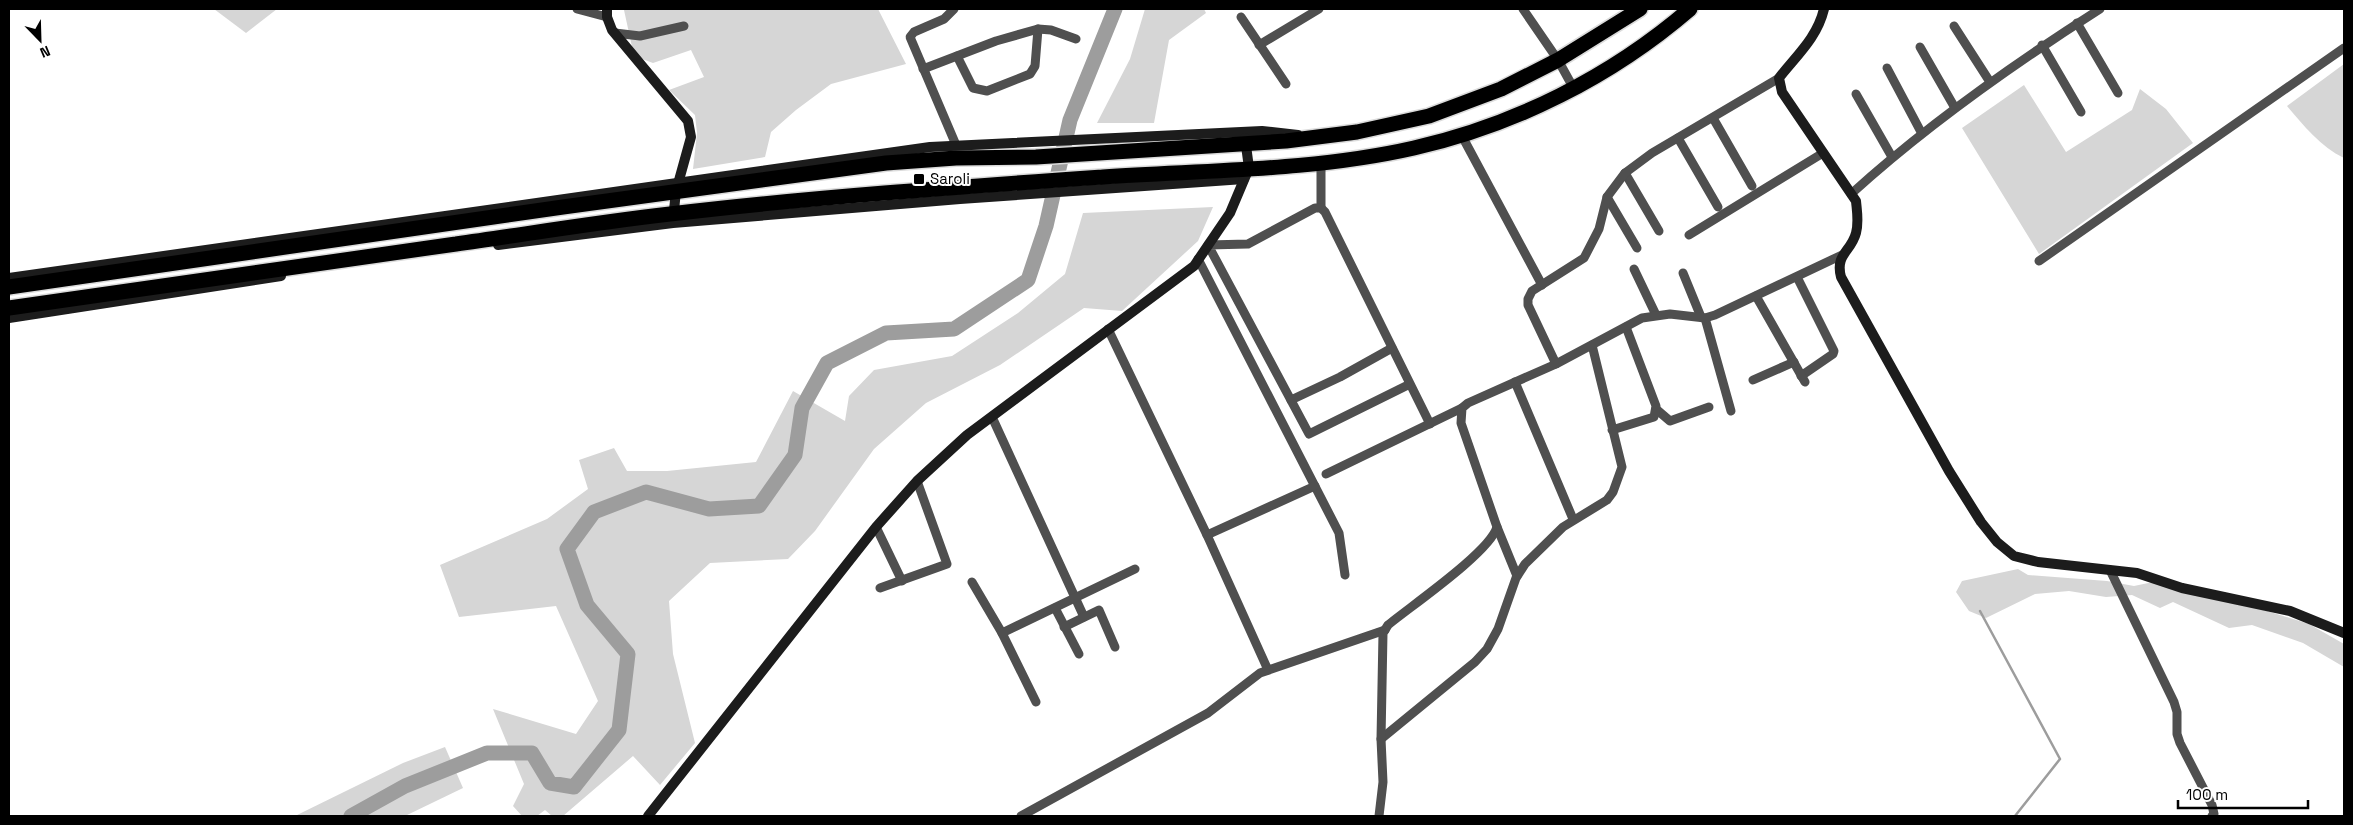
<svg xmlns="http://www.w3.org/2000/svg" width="2353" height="825" font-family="'Space Grotesk',sans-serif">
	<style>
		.green { fill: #d6d6d6 }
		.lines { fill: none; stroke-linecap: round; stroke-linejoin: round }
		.stream { stroke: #9d9d9d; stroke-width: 2.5 }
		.river { stroke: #9d9d9d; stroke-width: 15 }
		.highway-casing { stroke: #dbdbdb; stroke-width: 18 }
		.street { stroke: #4f4f4f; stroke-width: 9 }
		.secondary { stroke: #1c1c1c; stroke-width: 10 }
		.highway { stroke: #000; stroke-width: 15 }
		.poi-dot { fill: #000; stroke: #fff; stroke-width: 2 }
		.labels { text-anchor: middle; stroke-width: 4; stroke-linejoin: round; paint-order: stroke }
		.poi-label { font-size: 15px; fill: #000; stroke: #fff; text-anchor: start }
	</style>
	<rect width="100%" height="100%" fill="#fff"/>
	<!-- green -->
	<g class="green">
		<polygon points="214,9 277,9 246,33"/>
		<polygon points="878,9 906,64 831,84 796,110 771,132 765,157 693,169 697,133 695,115 669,90 704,77 691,50 653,63 634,56 624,10"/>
		<polygon points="1145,9 1204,9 1206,13 1169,40 1154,123 1097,123 1130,59"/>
		<path d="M2344 64V158C2321 147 2303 125 2287 106Z"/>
		<polygon points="2024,85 2066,152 2132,110 2140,89 2166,109 2193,143 2039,254 1962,128"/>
		<polygon points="1213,207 1198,241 1122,311 1084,308 1000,365 926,403 874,449 815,531 788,559 710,563 669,601 673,654 695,743 660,785 633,756 563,816 552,816 545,810 537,816 522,816 513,806 524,784 493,709 576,734 598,701 556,606 459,617 440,565 547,519 588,489 579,460 614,448 627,471 667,471 756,462 793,391 845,421 849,396 874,370 952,356 1018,313 1065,274 1083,213"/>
		<polygon points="2018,569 2028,575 2107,581 2134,586 2153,582 2264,610 2309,624 2344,644 2344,667 2303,643 2252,625 2229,628 2173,602 2160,608 2132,595 2106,597 2069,591 2035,594 1986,618 1969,611 1956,592 1962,581"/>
		<polygon points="445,747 463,788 405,816 295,816 403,763"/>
	</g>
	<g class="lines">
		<!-- stream -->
		<polyline class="stream" points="1980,611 2060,759 2015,816"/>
		<!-- river -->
		<polyline class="river" points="351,816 405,786 487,753 532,753 550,783 574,787 619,730 628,654 587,605 567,549 594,512 646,492 709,509 759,506 795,455 802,408 827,363 886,333 954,329 1028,280 1046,226 1070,120 1115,9"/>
		<!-- highway casing -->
		<g class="highway-casing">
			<g id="highway">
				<polyline points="9,287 563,207 886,163 956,158 1036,157 1286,141 1357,132 1429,116 1501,89 1558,60 1640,9"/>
				<path d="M9 308C158 286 307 265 456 244 527 234 599 222 670 214 814 197 959 187 1103 177 1206 170 1313 171 1414 148 1515 125 1611 77 1690 9"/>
			</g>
		</g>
		<!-- street -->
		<g class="street">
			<polyline points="577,9 607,17"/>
			<polyline points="954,9 944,19 914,32 910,37 956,145"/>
			<polyline points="1523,9 1558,60 1574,89"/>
			<polyline points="1241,17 1286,84"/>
			<polyline points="2077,23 2118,93"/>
			<polyline points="1954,26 1990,82"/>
			<polyline points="615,33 640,36 684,26"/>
			<polyline points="1259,45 1319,9"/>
			<polyline points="2042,45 2081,112"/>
			<polyline points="1920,47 1955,108"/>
			<polyline points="957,56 973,88 987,91 1030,74 1035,66 1038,29"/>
			<polyline points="1887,68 1921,132"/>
			<polyline points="923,69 996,41 1038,29 1051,30 1076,39"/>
			<polyline points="1856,94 1892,157"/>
			<polyline points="1713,118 1752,186"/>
			<polyline points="1462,136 1542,285"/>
			<polyline points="1678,138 1718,207"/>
			<polyline points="1625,173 1659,231"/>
			<path d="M1851 194C1928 124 2012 65 2100 9"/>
			<polyline points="1607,197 1637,248"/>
			<polyline points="1321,208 1321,162"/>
			<polyline points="1689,235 1823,153"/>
			<polyline points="1198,259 1339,533 1345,575"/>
			<polyline points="2039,261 2344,48"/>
			<polyline points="1634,269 1656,315"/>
			<polyline points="1683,273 1701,317"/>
			<polyline points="1797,277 1834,351 1833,354 1801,376"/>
			<polyline points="1756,296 1805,382"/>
			<polyline points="1705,318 1731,411"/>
			<polyline points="1108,329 1207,535 1268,670"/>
			<polyline points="1556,364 1528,305 1528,299 1532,291 1584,258 1599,229 1607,197 1625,173 1652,153 1779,78"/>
			<polyline points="1753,380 1794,362"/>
			<polyline points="1515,382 1573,519"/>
			<polyline points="1410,384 1309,434 1208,245 1248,244 1315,208 1321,208 1325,212 1430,424"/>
			<polyline points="1291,400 1340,377 1392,348"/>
			<polyline points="1656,409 1670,421 1709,407"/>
			<polyline points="992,417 1084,617"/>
			<polyline points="1612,430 1654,417 1656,406 1626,327"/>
			<polyline points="1326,474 1462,408"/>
			<polyline points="876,527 902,581"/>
			<polyline points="1497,527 1517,576"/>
			<polyline points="1207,535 1315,486"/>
			<polyline points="2110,570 2174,702 2177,712 2177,734 2180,743 2212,805 2214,814 2212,816"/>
			<polyline points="972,582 1002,633 1036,702"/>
			<polyline points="880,588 947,564 917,481"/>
			<polyline points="1055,608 1079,654"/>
			<polyline points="1064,627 1099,610 1115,647"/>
			<polyline points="1002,633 1135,569"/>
			<polyline points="1381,739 1475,662 1487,649 1498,629 1516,578 1525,564 1563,527 1607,500 1613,492 1622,467 1592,345"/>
			<polyline points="1021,816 1208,713 1260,673 1385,630"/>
			<path d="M1379 816 1383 782 1381 739 1383 633 1388 625C1411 606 1490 552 1497 527L1461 423 1462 408 1468 403 1556 364 1642 318 1670 314 1705 318 1715 315 1842 255"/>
		</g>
		<!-- secondary -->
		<g class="secondary">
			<polyline points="607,9 607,17 612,30 688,121 691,137 676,191 673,220"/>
			<path d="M1824 9C1817 38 1797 55 1779 78L1782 92 1856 201C1857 212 1859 222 1856 233 1851 252 1835 254 1841 277L1949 471 1981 522 1997 542 2014 556 2038 562 2137 573 2182 588 2290 611 2344 633"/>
			<polyline points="498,245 673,223 960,199 1244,179"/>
			<polyline points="9,278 930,147 1262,131 1298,135"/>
			<polyline points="9,318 281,276"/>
			<polyline points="648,816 876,527 917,481 967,435 1194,266 1230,213 1249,168 1245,138"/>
		</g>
		<!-- highway -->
		<use href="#highway" class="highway"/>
	</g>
	<!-- markers -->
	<rect class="poi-dot" x="913" y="173" width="12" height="12" rx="2.5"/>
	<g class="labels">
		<!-- poi labels -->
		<g class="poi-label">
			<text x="930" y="184">Saroli</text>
		</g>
	</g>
	<!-- border -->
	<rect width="2353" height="825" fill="none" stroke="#000000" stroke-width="20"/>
	<!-- north arrow -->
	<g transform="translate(40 40) rotate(157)" stroke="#ffffff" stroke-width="4" paint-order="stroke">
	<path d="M0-4L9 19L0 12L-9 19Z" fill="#000000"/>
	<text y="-8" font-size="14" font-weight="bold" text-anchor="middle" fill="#000000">N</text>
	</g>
	<!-- scale -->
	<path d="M2178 800v8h130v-8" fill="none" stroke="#000000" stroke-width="2.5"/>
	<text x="2186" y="800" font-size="15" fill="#000000" stroke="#ffffff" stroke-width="4" paint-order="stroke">100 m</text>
</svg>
